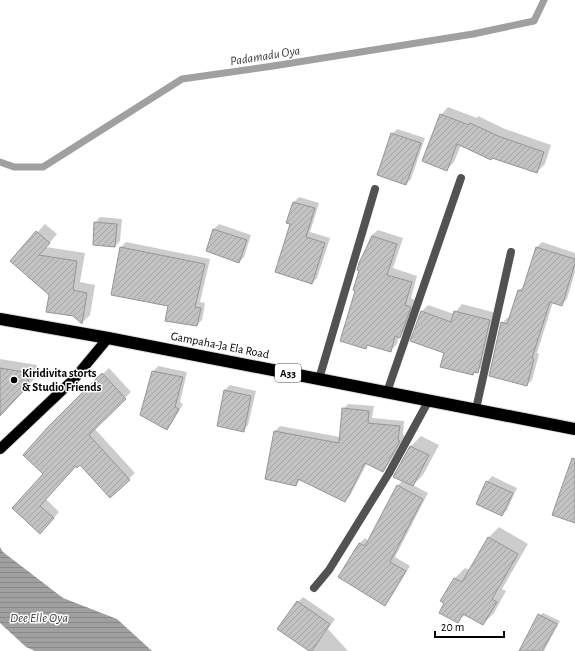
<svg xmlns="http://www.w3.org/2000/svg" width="575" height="651" font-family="'Alegreya Sans',sans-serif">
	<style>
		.water { fill: url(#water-rules) }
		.shadow { fill: #0003 }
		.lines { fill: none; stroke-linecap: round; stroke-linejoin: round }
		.stream { stroke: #a0a0a0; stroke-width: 7 }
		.building { fill: url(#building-hatch); stroke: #969696 }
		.primary-casing { stroke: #dbdbdb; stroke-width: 12 }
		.highway-casing { stroke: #dbdbdb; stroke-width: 14 }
		.lane { stroke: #525252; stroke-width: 8 }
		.primary { stroke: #000; stroke-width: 10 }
		.highway { stroke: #000; stroke-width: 12 }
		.poi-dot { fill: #000; stroke: #fff; stroke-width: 1.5 }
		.labels { text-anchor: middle; stroke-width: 3; stroke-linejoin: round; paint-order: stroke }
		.shield { fill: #fff; stroke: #4c4c4c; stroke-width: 1 }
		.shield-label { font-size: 11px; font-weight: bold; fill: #000 }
		.street-label { font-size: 12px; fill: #000; stroke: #fff }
		.poi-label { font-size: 12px; font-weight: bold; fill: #000; stroke: #fff; text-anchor: start }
		.water-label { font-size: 13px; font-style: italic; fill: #414141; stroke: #fff }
	</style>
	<defs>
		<pattern id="water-rules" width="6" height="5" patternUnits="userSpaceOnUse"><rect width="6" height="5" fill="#a0a0a0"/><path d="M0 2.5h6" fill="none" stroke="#888"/></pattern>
		<pattern id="building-hatch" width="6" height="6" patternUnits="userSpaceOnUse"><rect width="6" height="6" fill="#c2c2c2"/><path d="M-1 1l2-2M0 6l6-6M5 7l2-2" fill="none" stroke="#a5a5a5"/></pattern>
	</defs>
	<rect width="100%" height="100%" fill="#fff"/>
	<!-- water -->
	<polygon class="water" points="0,547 3,552 63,598 117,619 152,651 35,651 26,647 0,623"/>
	<!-- shadow -->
	<g class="shadow">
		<polygon points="448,107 477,118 478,116 505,129 551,145 545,164 537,172 461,145 454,162 447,170 441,115"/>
		<polygon points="397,129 425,138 411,179 406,184 392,134"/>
		<polygon points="299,197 319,203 310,232 330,238 317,278 312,283 291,223 288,222 294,202"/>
		<polygon points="100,217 122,219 120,241 115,246 95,223"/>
		<polygon points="45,224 57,234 46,247 85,253 80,282 95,285 90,315 82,323 11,261"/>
		<polygon points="219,224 251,235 244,257 239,262 214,229"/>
		<polygon points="378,230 403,238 393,268 417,276 411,298 416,301 406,330 399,336 397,344 390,351 369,344 366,348 356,290 360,270 358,270 371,236"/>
		<polygon points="126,242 210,259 200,302 205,303 202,320 197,325 169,305 121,247"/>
		<polygon points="542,242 575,253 575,272 567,299 561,305 553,302 537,353 539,354 532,380 527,385 502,323 507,318 510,318 519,290 525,286 537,247"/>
		<polygon points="462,304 496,313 485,365 473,374 445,352 412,341 422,311 428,305 454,314"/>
		<polygon points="0,359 37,365 35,378 0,415"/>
		<polygon points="158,366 187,372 180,402 183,404 172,423 167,428 153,372"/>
		<polygon points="109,368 131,392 94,428 135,473 110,497 80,464 77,465 46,499 59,512 46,526 13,508 45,473 48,429"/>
		<polygon points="230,385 256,391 248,425 243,431 225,390"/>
		<polygon points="348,404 374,406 372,418 404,421 403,435 405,436 388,465 383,471 367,463 350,496 345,501 301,479 296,485 275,431 280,426 340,437 343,409"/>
		<polygon points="421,436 439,445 423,475 413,485 428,493 395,557 410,566 390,599 385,604 339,577 360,543 365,538 369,541 398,485 403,480 411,446"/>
		<polygon points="492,476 517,488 507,510 502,515 487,482"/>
		<polygon points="499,527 528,544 502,589 506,591 494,613 483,624 466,614 457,622 446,603 442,600 455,578 465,568 470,570 489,537"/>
		<polygon points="303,597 335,619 328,629 348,651 311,651 298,602"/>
		<polygon points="543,613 560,621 544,651 524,651 537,618"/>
	</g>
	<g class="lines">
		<!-- stream -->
		<polyline class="stream" points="0,162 14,167 43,167 182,79 273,66 473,34 534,21 544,0"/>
	</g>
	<!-- building -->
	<g class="building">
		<polygon points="440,114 469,125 470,123 498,136 544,152 537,173 492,158 491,160 457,144 447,171 422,161"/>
		<polygon points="391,133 421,143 406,185 377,175"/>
		<polygon points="293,202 315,208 306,237 325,243 312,284 275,272 290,224 286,223"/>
		<polygon points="94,222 117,224 115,247 93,245"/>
		<polygon points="213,229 247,240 239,263 206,251"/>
		<polygon points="36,231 50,243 39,255 77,261 73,290 87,293 82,324 73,316 46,312 49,295 10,261"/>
		<polygon points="372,236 397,244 387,275 412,282 405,305 411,307 400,338 395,336 391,352 367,345 366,349 340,341 355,291 353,290 359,271 357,270 359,263"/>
		<polygon points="120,247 205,264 195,307 201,308 197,326 165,321 168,306 111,295"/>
		<polygon points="536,247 575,259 575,263 562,306 550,302 532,358 534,359 527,386 489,376 501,322 507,324 518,290 522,291"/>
		<polygon points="421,311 451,322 454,311 490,320 478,373 474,372 473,375 440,367 444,353 410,341"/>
		<polygon points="0,368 30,373 27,387 0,416"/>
		<polygon points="152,371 183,377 175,407 179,409 167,430 140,415"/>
		<polygon points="102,373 126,399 89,435 130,480 110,498 80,465 77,468 76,466 40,506 54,518 40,534 12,508 43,474 23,455 47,428"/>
		<polygon points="224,390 251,396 244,432 217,426"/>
		<polygon points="342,408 369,411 368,423 400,426 398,440 400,441 383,472 365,463 345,502 298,479 296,486 265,479 274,431 339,443"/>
		<polygon points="410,446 429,455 413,486 393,477"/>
		<polygon points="572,458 575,459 575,523 552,515"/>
		<polygon points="486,481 513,493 502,516 476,504"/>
		<polygon points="397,485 423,499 390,562 406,571 385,606 338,577 359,543 365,546"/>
		<polygon points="488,537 518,554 492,599 497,602 483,625 463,614 458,623 439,613 444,603 440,601 454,578 462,582"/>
		<polygon points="297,601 330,624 312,651 309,651 277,629"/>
		<polygon points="538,614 557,624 542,651 519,651"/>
	</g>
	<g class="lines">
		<!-- primary casing -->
		<g class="primary-casing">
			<polyline id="primary" points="0,449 74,379 108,338"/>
		</g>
		<!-- highway casing -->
		<g class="highway-casing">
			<polyline id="highway" points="0,319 108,338 575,429"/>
		</g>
		<!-- lane -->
		<g class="lane">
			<polyline points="319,379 375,189"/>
			<polyline points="387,392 461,178"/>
			<polyline points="476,409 511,252"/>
			<polyline points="314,588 329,570 389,473 429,400"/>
		</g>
		<!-- primary -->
		<use href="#primary" class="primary"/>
		<!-- highway -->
		<use href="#highway" class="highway"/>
	</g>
	<!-- markers -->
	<circle class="poi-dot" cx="14" cy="380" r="4"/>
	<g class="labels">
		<!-- shield labels -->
		<rect class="shield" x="275" y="364" width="26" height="18" rx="3"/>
		<g class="shield-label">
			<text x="288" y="377">A33</text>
		</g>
		<!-- street labels -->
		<g class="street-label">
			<text transform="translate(220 345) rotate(11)" y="4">Gampaha-Ja Ela Road</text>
		</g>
		<!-- poi labels -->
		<g class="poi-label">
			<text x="22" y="377">Kiridivita storts<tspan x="22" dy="14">&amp; Studio Friends</tspan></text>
		</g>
		<!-- water labels -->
		<g class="water-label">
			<text transform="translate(265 55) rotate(-9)" y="5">Padamadu Oya</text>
			<text x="39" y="622">Dee Elle Oya</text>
		</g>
	</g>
	<!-- scale -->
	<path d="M435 631v6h69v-6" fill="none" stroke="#000000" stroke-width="2"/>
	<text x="441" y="631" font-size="12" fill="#000000" stroke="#ffffff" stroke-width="3" paint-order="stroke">20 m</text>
</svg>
